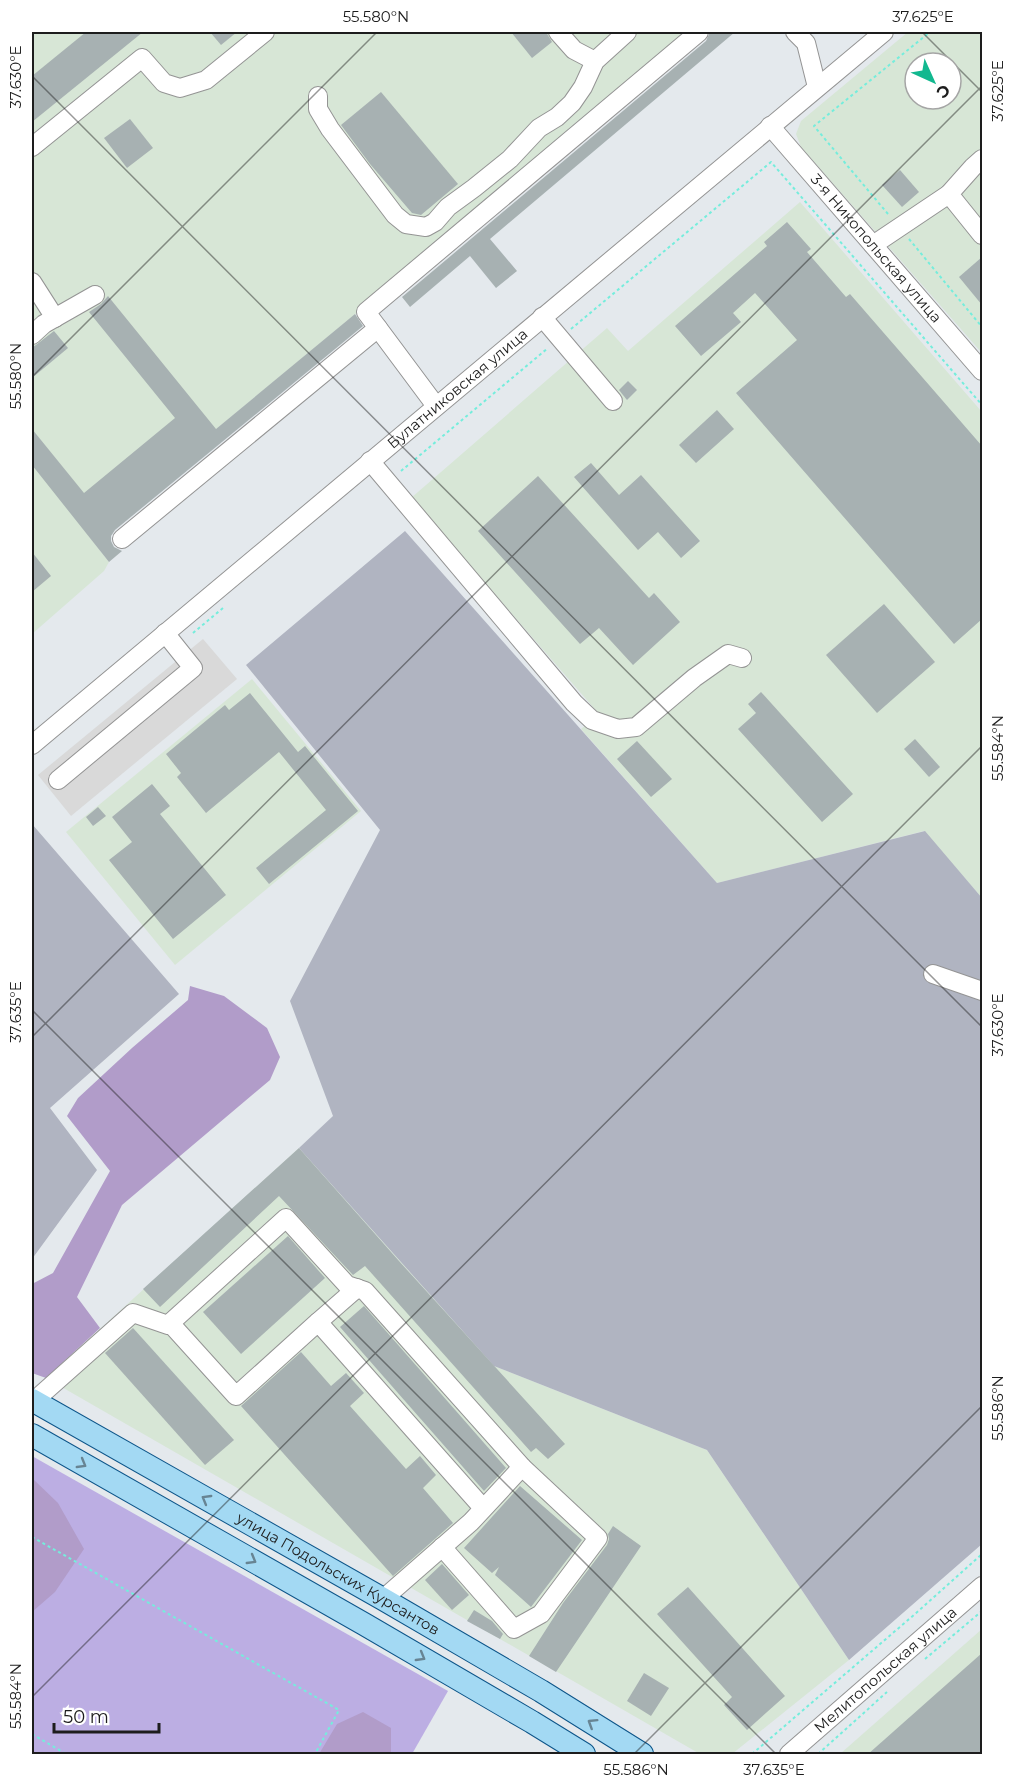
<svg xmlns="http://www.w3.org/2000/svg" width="1014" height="1786" font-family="Montserrat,sans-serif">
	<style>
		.industrial { fill: #d7e6d6; fill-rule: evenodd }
		.construction { fill: #b0b4c1 }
		.grass { fill: #bcaee3 }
		.forest { fill: #b19cc9 }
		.parking { fill: #d9d9d9 }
		.building { fill: #a7b1b2 }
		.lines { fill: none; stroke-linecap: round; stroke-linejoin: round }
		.minor-casing { stroke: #949494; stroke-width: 20 }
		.major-casing { stroke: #0d5589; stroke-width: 24 }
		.path { stroke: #75eddc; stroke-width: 2; stroke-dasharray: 3 3; stroke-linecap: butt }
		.minor { stroke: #fff; stroke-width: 18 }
		.major { stroke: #a3d9f3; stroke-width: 22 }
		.oneway { stroke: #678493 }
		.ticks { fill: none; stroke: #1d1d1d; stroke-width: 1.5; stroke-opacity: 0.45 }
		.labels { text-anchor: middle; stroke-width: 4.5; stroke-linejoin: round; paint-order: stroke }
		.street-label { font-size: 15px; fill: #1d1d1d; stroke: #fff }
		.neatline { fill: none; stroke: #1d1d1d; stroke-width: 2 }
		.ticks-label { font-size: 15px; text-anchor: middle; fill: #1d1d1d }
	</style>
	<rect width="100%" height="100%" fill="#e4e9ed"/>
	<!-- industrial -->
	<g class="industrial">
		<polygon points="32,32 691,32 358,312 88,535 109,562 104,571 32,634"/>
		<path d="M908 32H982V353L801 147 796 134 801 121ZM915 63H951V99H915Z"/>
		<polygon points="800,202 982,412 982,898 924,831 717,883 581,729 599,714 411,498 607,328 628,351"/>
		<polygon points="252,679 361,811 175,965 66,832"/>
		<polygon points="299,1148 494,1366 707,1450 849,1660 732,1754 700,1754 46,1378"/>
		<polygon points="982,1629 982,1754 840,1754"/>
	</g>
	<!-- construction -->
	<g class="construction">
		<polygon points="405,531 717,883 925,831 982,898 982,1544 849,1660 707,1450 494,1366 299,1148 333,1116 290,1001 380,830 246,665"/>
		<polygon points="32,824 179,994 50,1108 97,1170 32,1259"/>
	</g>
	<!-- grass -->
	<polygon class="grass" points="32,1456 448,1691 412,1754 32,1754"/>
	<!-- forest -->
	<g class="forest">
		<polygon points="190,986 224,996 267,1028 280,1057 270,1080 122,1205 77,1297 100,1328 46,1378 32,1373 32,1284 53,1273 110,1171 67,1116 78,1098 132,1048 188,1000"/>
		<polygon points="32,1478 58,1503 84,1549 55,1592 32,1612"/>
		<polygon points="363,1712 391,1728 391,1754 319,1754 337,1724"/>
	</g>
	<!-- parking -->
	<polygon class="parking" points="203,639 237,679 71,816 38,775"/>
	<!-- building -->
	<g class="building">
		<polygon points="86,32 143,32 32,122 32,76"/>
		<polygon points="210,32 237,32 221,45"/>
		<polygon points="511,32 546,32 552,42 532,58"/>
		<polygon points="710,32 735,32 490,239 517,271 496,288 470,256 410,307 402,297 706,41"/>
		<polygon points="381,92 458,184 421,215 412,213 370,164 341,125"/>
		<polygon points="130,119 153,148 127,168 104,138"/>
		<polygon points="900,170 919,192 902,207 882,185"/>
		<polygon points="787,222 811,249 807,252 846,297 850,294 982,446 982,619 954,644 736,393 797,340 755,293 733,313 741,322 701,356 675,326 767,246 764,242"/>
		<polygon points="982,257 982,305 959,277"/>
		<polygon points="108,296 216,429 355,314 363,326 115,530 111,536 111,541 114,547 122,551 109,562 32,465 32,429 84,493 175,418 89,312 101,304"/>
		<polygon points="54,331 68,348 32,378 32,348"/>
		<polygon points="628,381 637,390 627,400 619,390"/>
		<polygon points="717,410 734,429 696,463 679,445"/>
		<polygon points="591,463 619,495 641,475 700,541 681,558 658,532 638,550 574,477"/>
		<polygon points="538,476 649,598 654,593 680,622 633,665 599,628 580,644 478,531"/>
		<polygon points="32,552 51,576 32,592"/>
		<polygon points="884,604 935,662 877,713 826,655"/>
		<polygon points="761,692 853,794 822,822 738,729 756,713 748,704"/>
		<polygon points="250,693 298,752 305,746 358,811 269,884 256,868 326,810 279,752 206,813 177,777 181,773 166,754 225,705 229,710"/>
		<polygon points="915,739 940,767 929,777 904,749"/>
		<polygon points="637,741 672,779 651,797 617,759"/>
		<polygon points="152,784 170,806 160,814 226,895 173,939 109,860 132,842 112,817"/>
		<polygon points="98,807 106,816 93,826 86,817"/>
		<polygon points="299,1148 399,1261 565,1444 548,1459 536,1448 531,1452 365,1266 353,1275 279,1196 160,1307 143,1289"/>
		<polygon points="288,1236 325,1278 241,1354 203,1312"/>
		<polygon points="364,1306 506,1468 484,1491 340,1327"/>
		<polygon points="133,1328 234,1440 205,1465 105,1353"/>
		<polygon points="301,1352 331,1386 346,1373 364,1393 350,1406 406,1469 420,1456 436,1475 423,1488 453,1523 393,1576 241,1406"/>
		<polygon points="520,1486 582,1540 531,1607 495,1575 499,1567 492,1573 464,1548"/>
		<polygon points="613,1526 641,1546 556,1672 529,1656 563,1603 607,1545 609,1539 608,1534"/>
		<polygon points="442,1564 469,1595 452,1610 425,1580"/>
		<polygon points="688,1587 785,1696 747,1730 724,1705 732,1697 657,1614"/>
		<polygon points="474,1610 492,1621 503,1634 500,1639 467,1621"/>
		<polygon points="982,1653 982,1755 867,1755"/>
		<polygon points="644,1673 669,1688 651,1716 627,1701"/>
	</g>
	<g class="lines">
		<!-- minor casing -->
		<g class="minor-casing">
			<g id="minor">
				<polyline points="558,32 574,50 595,61"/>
				<polyline points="795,32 806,43 817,87"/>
				<polyline points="318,96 318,109 330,129 395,215 406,224 426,227 435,222 448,207 474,188 510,159 539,128 557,117 572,103 583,87 595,61 627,32"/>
				<path id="s1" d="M770 126 982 371"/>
				<polyline points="32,147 142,58 164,83 180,88 206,80 265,32"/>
				<polyline points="982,159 973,167 949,194 982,235"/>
				<polyline points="873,245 949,194"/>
				<polyline points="32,282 55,318"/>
				<polyline points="542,317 613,401"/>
				<polyline points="32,335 44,324 95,295"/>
				<polyline points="436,406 366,312 699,32"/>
				<polyline points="370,461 574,703 592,720 618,729 636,727 694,678 728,654 742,658"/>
				<polyline points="122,539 378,328"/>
				<path id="s2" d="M32 745 884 32"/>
				<polyline points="58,780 193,668 165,633"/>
				<polyline points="933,974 982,991"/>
				<polyline points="318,1322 357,1288"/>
				<polyline points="170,1323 236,1396 318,1322 483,1508"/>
				<polyline points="34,1401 133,1313 168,1325 286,1218 347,1285 365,1291 522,1467 471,1522 383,1599"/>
				<polyline points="442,1547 514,1629 541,1614 598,1538 522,1467"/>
				<path id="s3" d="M789 1754 982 1586"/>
			</g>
		</g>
		<!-- major casing -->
		<g class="major-casing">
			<g id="major">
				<path id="s4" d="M32 1400 383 1599 541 1691 642 1754"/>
				<polyline points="32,1435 364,1624 532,1722 584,1754"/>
			</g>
		</g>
		<!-- path -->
		<g class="path">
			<polyline points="888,214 814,126 930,32"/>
			<polyline points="909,239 982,327"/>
			<polyline points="571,329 771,162 982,405"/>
			<polyline points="401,471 548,348"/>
			<polyline points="193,633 223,608"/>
			<polyline points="32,1537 339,1710 315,1754"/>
			<polyline points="925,1659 982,1611"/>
			<polyline points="32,1734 66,1754"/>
			<polyline points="752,1754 915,1614 982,1554"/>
			<polyline points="818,1754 887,1692"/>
		</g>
		<!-- minor -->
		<use href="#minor" class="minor"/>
		<!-- major -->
		<use href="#major" class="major"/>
	</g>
	<!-- one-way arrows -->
	<defs><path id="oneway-chevron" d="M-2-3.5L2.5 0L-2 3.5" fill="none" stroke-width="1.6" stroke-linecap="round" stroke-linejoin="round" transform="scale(1.5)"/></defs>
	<g class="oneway">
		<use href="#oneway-chevron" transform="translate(82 1464) rotate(30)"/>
		<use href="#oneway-chevron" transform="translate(206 1499) rotate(-150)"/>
		<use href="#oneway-chevron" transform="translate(252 1560) rotate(30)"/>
		<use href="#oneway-chevron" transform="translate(421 1657) rotate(30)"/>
		<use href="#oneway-chevron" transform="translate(592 1723) rotate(-148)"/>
	</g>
	<!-- ticks -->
	<path class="ticks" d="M922 32 982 92M32 76 982 1027M32 377 377 32M32 1010 776 1754M32 1037 982 86M32 1697 982 746M634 1754 982 1406"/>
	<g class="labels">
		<!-- street labels -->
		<g class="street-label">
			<text dy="5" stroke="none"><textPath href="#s1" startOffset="162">3-я Никопольская улица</textPath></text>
			<text dy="5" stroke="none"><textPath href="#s2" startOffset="555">Булатниковская улица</textPath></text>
			<text dy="5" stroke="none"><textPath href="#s4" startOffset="352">улица Подольских Курсантов</textPath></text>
			<text dy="5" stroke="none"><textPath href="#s3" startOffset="128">Мелитопольская улица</textPath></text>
		</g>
	</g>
	<!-- border -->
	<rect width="1014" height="1786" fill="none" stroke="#ffffff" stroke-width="66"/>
	<!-- north arrow -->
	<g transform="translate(933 81) rotate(135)"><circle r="28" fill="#ffffff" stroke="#a5a5a5" stroke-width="1.5"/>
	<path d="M0-4.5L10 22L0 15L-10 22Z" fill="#12b88f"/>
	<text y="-9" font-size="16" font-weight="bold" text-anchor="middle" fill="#1d1d1d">С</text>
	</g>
	<!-- scale -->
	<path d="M54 1723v9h105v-9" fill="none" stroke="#1d1d1d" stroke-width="3"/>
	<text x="63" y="1723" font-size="18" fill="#1d1d1d" stroke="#ffffff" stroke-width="4.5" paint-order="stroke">50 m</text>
	<rect x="33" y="33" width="948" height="1720" class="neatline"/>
	<g class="ticks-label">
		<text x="376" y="22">55.580°N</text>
		<text x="923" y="22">37.625°E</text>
		<text transform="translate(16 77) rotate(-90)" y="5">37.630°E</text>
		<text transform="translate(998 91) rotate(-90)" y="5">37.625°E</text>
		<text transform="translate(16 376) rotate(-90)" y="5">55.580°N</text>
		<text transform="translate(998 748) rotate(-90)" y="5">55.584°N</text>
		<text transform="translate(16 1012) rotate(-90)" y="5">37.635°E</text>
		<text transform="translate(998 1025) rotate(-90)" y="5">37.630°E</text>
		<text transform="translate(998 1408) rotate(-90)" y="5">55.586°N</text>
		<text transform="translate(16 1696) rotate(-90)" y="5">55.584°N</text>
		<text x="636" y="1775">55.586°N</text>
		<text x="774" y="1775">37.635°E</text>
	</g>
</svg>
